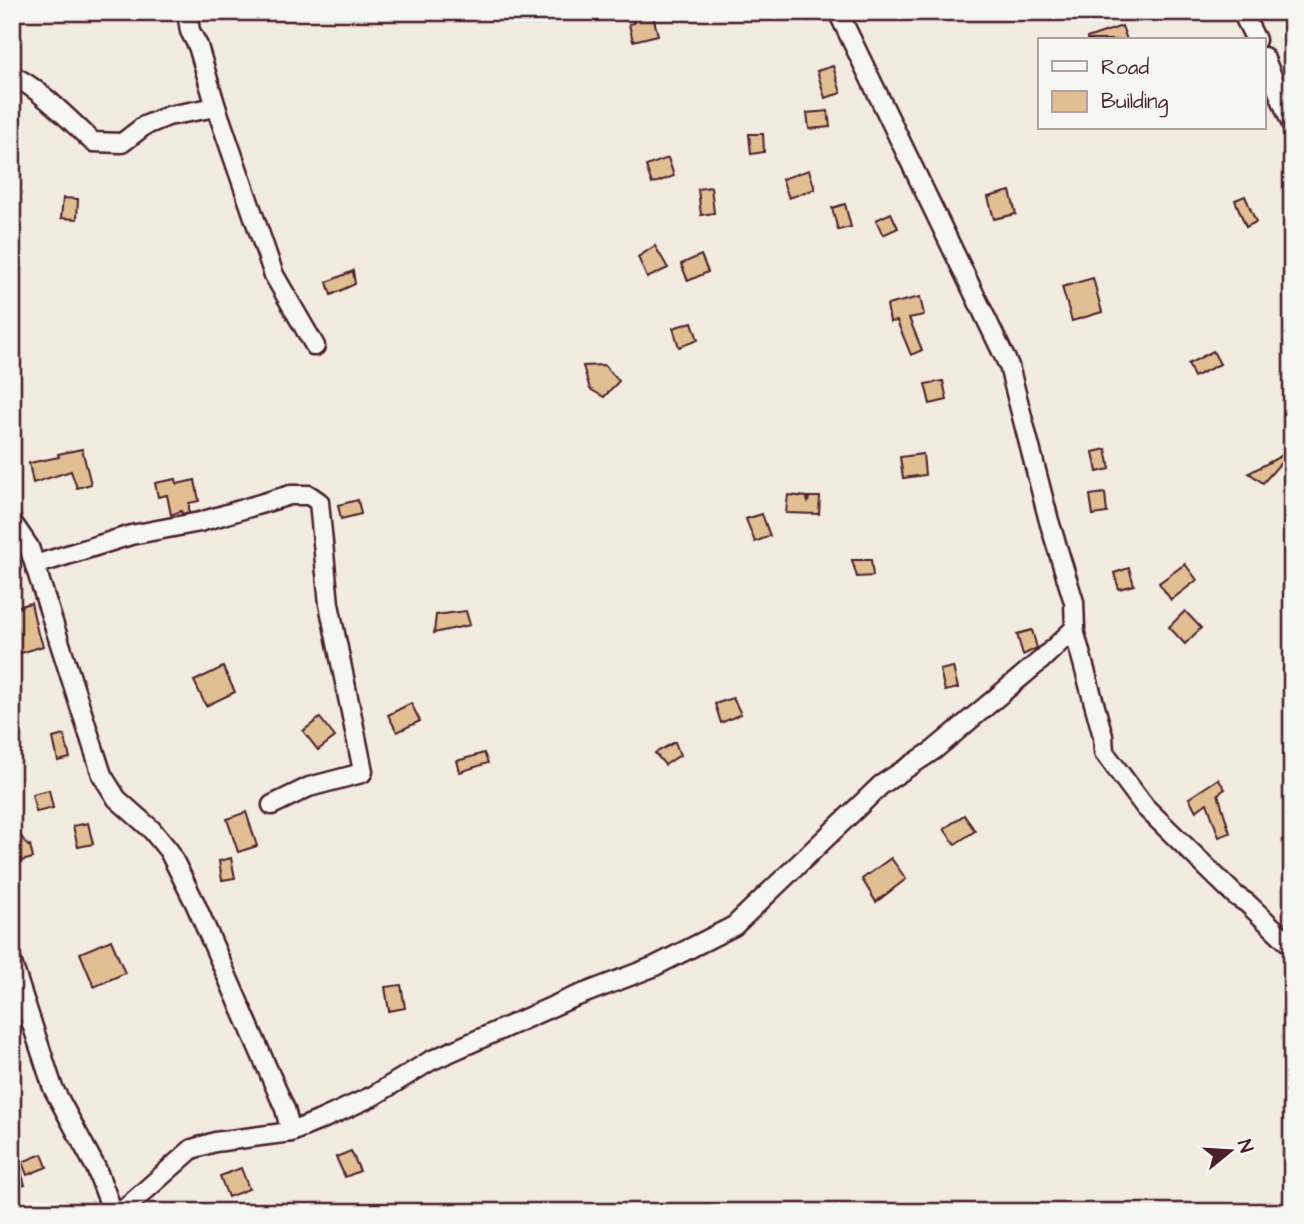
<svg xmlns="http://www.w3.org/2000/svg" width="1304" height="1224" font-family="'Architects Daughter',sans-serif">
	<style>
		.building { fill: #e2be93; stroke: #4a1f2b; stroke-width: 2 }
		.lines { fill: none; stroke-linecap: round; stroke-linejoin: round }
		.minor-casing { stroke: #4a1f2b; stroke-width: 23 }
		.minor { stroke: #f6f6f2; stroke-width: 18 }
	</style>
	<rect width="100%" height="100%" fill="#f2ebdf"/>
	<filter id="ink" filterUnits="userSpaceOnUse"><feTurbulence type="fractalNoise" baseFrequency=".0143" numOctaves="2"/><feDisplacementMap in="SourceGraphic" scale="14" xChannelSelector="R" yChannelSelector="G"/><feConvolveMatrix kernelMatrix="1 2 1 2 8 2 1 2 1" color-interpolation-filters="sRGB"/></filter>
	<g filter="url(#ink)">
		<!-- building -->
		<g class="building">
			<polygon points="631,12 652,12 658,35 633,41 629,24 634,23"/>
			<polygon points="1122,26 1127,40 1087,40 1087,38"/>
			<polygon points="833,66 841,93 825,98 817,71"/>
			<polygon points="828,111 830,127 809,129 807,113"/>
			<polygon points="749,134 763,134 764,152 751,154"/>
			<polygon points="668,158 674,176 652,184 646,166"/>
			<polygon points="809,170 815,189 789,198 782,179"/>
			<polygon points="711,187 714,213 701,215 698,189"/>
			<polygon points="1010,191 1016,214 994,219 988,197"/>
			<polygon points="1245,196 1256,222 1246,227 1235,200"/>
			<polygon points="63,198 78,199 77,219 61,218"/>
			<polygon points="845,204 851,227 838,230 832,208"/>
			<polygon points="891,213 898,228 883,235 876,220"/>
			<polygon points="655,246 668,268 647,278 638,257"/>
			<polygon points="701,255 708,272 688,281 681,264"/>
			<polygon points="353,271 355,284 331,295 327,282"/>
			<polygon points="1093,278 1102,312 1072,321 1062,287"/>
			<polygon points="920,297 924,315 909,318 922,350 911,355 897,321 890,322 887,305"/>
			<polygon points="692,322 698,340 679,347 673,328"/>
			<polygon points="1213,351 1220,364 1194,377 1188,364"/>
			<polygon points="604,365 619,381 604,397 590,389 583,366"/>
			<polygon points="943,381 947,400 930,404 925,384"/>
			<polygon points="82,449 91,484 77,488 71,471 33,483 29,463 59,457 58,454"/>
			<polygon points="1106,449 1110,469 1097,472 1093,452"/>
			<polygon points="1292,450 1263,483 1249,473"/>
			<polygon points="923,454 925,475 903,478 900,457"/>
			<polygon points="176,479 177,484 195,480 199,501 189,503 189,512 182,514 181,511 171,515 167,495 158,497 155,483"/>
			<polygon points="1105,493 1107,513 1093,515 1090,495"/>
			<polygon points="788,495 807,497 808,503 809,497 820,497 819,514 786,513"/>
			<polygon points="358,500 361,514 341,519 338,505"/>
			<polygon points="762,514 770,536 755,542 746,519"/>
			<polygon points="852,560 871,560 873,576 857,577"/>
			<polygon points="1185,564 1197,580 1171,600 1159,583"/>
			<polygon points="1129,568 1134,585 1119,589 1114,573"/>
			<polygon points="31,603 38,634 39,634 43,646 12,656 12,608"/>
			<polygon points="466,611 470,625 434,633 436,615"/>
			<polygon points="1185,611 1201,628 1185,644 1169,627"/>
			<polygon points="1032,630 1037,648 1023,655 1017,634"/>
			<polygon points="223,667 235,692 206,706 194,681"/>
			<polygon points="953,667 958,688 945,691 940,670"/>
			<polygon points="733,698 741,714 721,723 715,704"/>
			<polygon points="411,703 420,721 397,732 388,715"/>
			<polygon points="320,718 335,737 318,750 303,731"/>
			<polygon points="64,735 70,758 58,761 53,738"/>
			<polygon points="675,742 680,755 665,765 655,753"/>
			<polygon points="484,753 488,763 460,772 457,761"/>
			<polygon points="1218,779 1225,789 1218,794 1230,833 1219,837 1207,803 1196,811 1189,798"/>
			<polygon points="49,790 53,808 36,812 32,794"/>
			<polygon points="246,812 257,846 238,852 227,819"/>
			<polygon points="964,815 975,831 955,844 944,829"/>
			<polygon points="88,823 93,844 78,847 73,826"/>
			<polygon points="12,824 28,846 30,845 33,858 14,863"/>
			<polygon points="231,858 235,878 222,880 219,861"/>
			<polygon points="891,858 906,879 876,902 862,879"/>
			<polygon points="111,940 125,973 94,987 80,953"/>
			<polygon points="401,985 405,1008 389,1011 385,987"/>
			<polygon points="12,1151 15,1151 25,1185 12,1188"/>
			<polygon points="351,1151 360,1171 345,1177 336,1157"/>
			<polygon points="42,1154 47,1167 27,1175 22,1162"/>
			<polygon points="241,1168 249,1189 228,1197 220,1176"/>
		</g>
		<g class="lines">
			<!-- minor casing -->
			<g class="minor-casing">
				<g id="minor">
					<polyline points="187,12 190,31 198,46 216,107 274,275 315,346"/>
					<polyline points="1242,12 1256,40"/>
					<polyline points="1264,57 1292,125"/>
					<path d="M12 76C36 85 74 124 93 142L122 143 144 126 168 116 216 107"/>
					<polyline points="12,522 29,547 102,775 117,799 151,829 169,851 195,903 285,1109 291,1132"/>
					<polyline points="35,565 131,535 200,522 290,495 309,495 319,502 329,604 363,771 362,773 309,787 272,805"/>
					<polyline points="1074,630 1103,736 1104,752 1145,807 1236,896 1247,903 1292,946"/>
					<polyline points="12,963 53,1088 96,1168 113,1212"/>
					<polyline points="121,1212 192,1149 215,1142 291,1132 318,1121 373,1096 430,1061 567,1000 653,967 734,926 881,785 934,750 1040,661 1075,628 1074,602 1049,521 1009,366 838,12"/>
				</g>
			</g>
			<!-- minor -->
			<use href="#minor" class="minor"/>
		</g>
	</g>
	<!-- margin -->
	<rect width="1304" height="1224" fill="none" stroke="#f6f6f2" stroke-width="42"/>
	<rect x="21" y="21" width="1262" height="1182" fill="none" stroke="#4a1f2b" stroke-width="2.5" filter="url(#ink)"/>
	<!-- legend -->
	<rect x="1038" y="38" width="228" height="91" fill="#f6f6f2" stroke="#b1a0a2" stroke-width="2"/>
	<rect x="1052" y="61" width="35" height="10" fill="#f6f6f2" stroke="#b1a0a2" stroke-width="2"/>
	<text x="1101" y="74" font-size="21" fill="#4a1f2b">Road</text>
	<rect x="1052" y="91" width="35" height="21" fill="#e2be93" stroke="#b1a0a2" stroke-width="2"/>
	<text x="1101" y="108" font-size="21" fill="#4a1f2b">Building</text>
	<!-- north arrow -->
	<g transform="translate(1230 1151) rotate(72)" stroke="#f6f6f2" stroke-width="5" paint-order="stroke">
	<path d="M0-5L12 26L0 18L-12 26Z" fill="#4a1f2b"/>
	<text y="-10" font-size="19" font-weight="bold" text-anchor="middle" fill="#4a1f2b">N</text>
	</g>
</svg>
